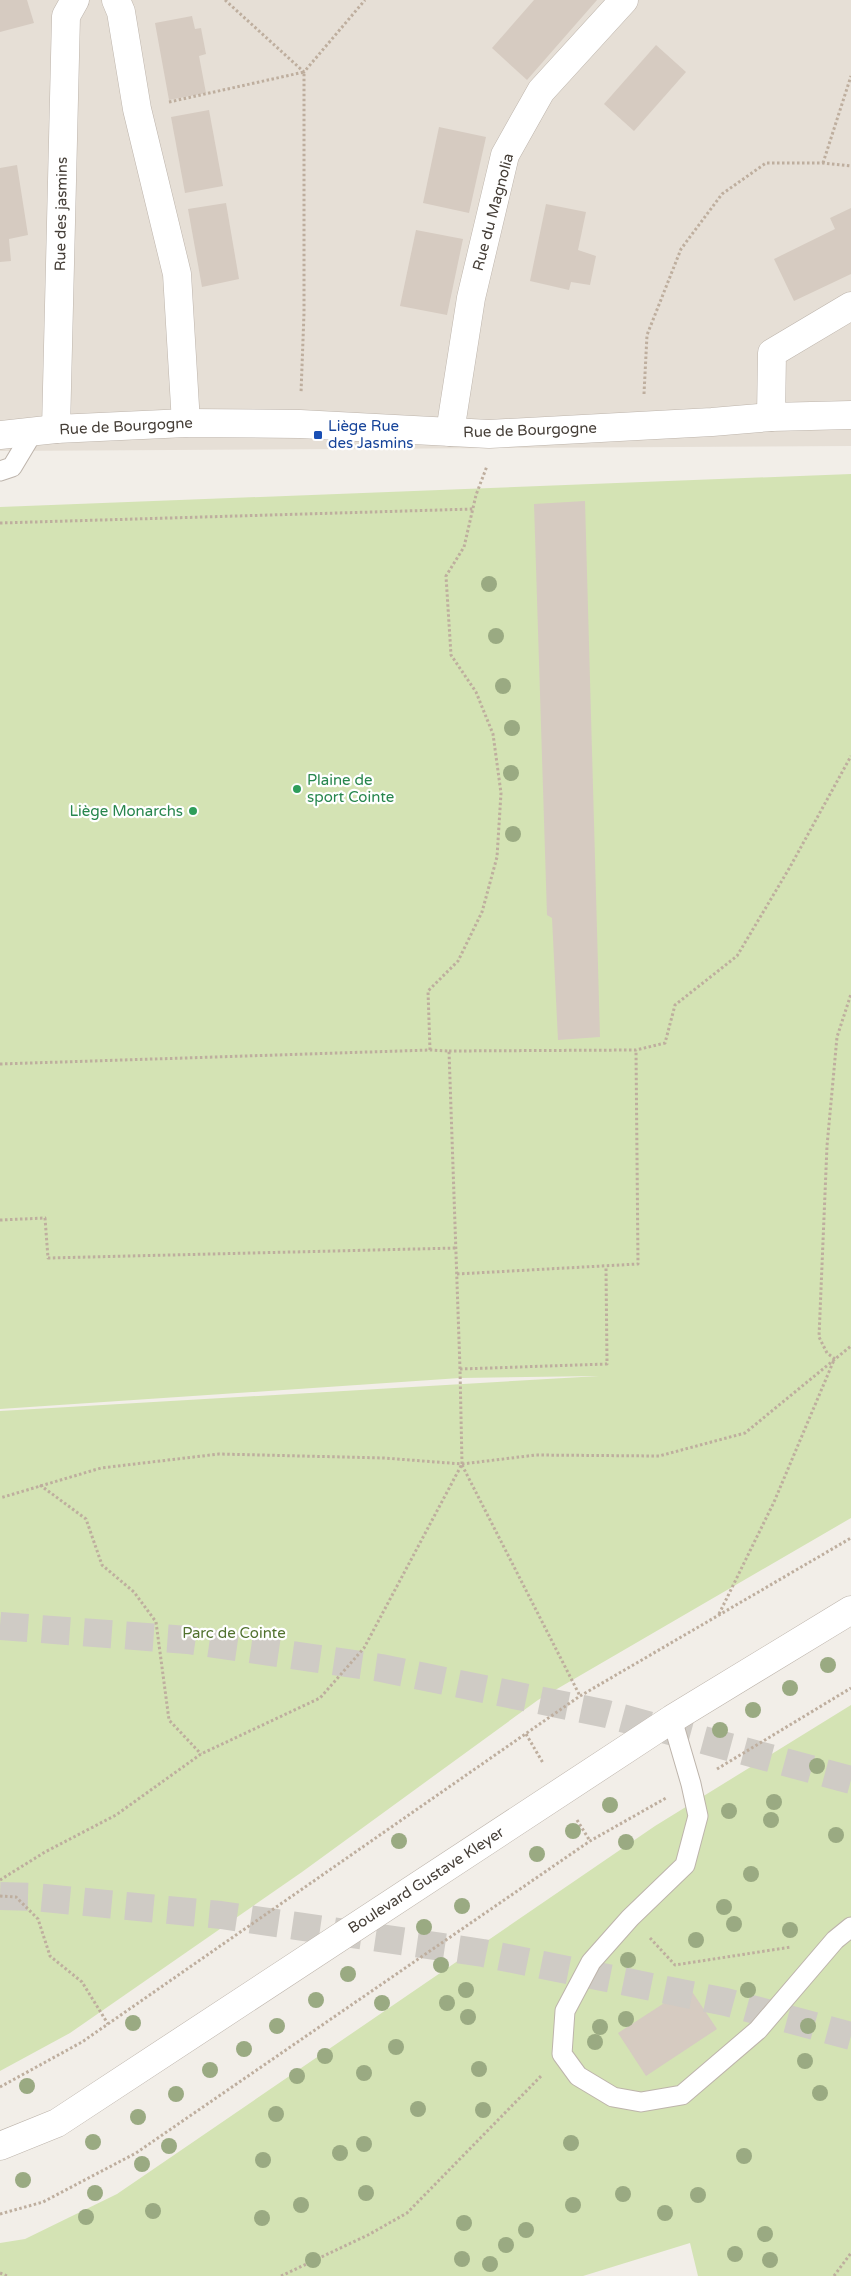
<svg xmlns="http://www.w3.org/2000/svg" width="851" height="2276" font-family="'Varela Round',sans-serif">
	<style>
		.residential { fill: #e6dfd6 }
		.green { fill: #d4e3b4 }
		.building { fill: #d6cbc1 }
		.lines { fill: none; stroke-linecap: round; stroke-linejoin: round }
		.motorway-tunnel { stroke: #cfcbc5; stroke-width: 28; stroke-dasharray: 28 14; stroke-linecap: butt }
		.service-casing { stroke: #bdb4ab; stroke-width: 21 }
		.minor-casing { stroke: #bdb4ab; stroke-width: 29 }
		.tertiary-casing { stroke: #bdb4ab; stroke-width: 29 }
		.path { stroke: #beae9e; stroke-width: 3; stroke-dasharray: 2.5 2.5; stroke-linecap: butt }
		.service { stroke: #fff; stroke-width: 19 }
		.minor { stroke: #fff; stroke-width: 28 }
		.tertiary { stroke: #fff; stroke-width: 28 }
		.tree { fill: #9aaa82 }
		.transit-dot { fill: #1a4fb4; stroke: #fff; stroke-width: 2 }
		.leisure-dot { fill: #2e9e5b; stroke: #fff; stroke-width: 2 }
		.labels { text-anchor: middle; stroke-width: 4.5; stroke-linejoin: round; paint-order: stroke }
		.street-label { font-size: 15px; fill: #453e37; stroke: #fff }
		.transit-label { font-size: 15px; fill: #164399; stroke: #fff; text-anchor: start }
		.leisure-label { font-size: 15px; fill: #27864d; stroke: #fff; text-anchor: start }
		.park-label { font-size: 15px; fill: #52722f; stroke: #fff }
	</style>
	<rect width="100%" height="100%" fill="#f2eee8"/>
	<!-- residential -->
	<polygon class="residential" points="0,0 851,0 851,446 0,451"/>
	<!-- green -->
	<g class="green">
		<polygon points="851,474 851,1518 538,1700 302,1872 70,2033 0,2071 0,1411 599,1376 460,1378 0,1409 0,507"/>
		<polygon points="851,1705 851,2276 698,2276 690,2243 583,2276 0,2276 0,2243 25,2239 117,2194 655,1826"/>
	</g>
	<!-- building -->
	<g class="building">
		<polygon points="0,0 27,0 34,23 0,32"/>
		<polygon points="534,0 597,0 527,80 492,48"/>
		<polygon points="192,16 195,29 201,28 206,54 199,56 206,93 169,100 155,23"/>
		<polygon points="656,45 686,72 634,131 604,104"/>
		<polygon points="209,110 223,186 185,193 171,117"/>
		<polygon points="439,127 486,137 469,213 423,203"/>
		<polygon points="17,165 28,235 9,239 11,261 0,262 0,168"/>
		<polygon points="226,203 239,279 202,287 188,209"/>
		<polygon points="546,204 586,212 578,250 596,256 590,285 571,282 569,290 530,281"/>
		<polygon points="851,208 851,274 794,301 774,259 835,229 830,218"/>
		<polygon points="416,230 463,239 447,315 400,306"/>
		<polygon points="585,501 600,1037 558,1040 552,918 547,915 534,504"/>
		<polygon points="689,1987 717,2029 646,2076 618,2033"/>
	</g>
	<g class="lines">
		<!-- motorway-tunnel -->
		<g class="motorway-tunnel">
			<polyline points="0,1626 188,1640 381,1668 607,1714 851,1780"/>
			<polyline points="0,1896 34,1897 221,1915 483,1953 726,2002 851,2036"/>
		</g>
		<!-- service casing -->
		<g class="service-casing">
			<g id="service">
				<polyline points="0,471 12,467 33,432"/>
				<polyline points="672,1719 691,1784 698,1816 685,1865 630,1918 591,1962 565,2011 562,2054 578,2076 613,2097 641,2102 682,2095 758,2030 835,1940 851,1927"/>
			</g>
		</g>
		<!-- minor casing -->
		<g class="minor-casing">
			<g id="minor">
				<polyline points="116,0 121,12 137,109 177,274 186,423"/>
				<polyline points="771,417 772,353 851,306"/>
				<polyline points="56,429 66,16 75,0"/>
				<polyline points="450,432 471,298 505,155 541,91 624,0"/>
				<polyline points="0,435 56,429 186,423 300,424 489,434 712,422 771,417 851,415"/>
			</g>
		</g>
		<!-- tertiary casing -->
		<g class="tertiary-casing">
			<polyline id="tertiary" points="0,2146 57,2123 672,1719 851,1610"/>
		</g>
		<!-- path -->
		<g class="path">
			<polyline points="225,0 304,72 365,0"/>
			<polyline points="169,102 304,72 304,313 301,393"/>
			<polyline points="823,163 851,76"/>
			<polyline points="644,394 647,335 681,249 722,194 766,163 823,163 851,166"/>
			<polyline points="0,523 473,509"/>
			<polyline points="430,1050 428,991 458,961 482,912 497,857 501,793 493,734 476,692 451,655 446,576 464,547 476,495 487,466"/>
			<polyline points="449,1051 636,1050 665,1043 675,1005 737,956 790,867 851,756"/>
			<polyline points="0,1064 430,1050 449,1051 460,1369 462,1464 384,1458 219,1454 101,1468 0,1498"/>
			<polyline points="0,1220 45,1218 48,1258 456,1248"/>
			<polyline points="457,1274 638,1264 636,1050"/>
			<polyline points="835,1359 827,1353 819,1337 827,1146 837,1037 851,994"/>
			<polyline points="460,1369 607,1364 606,1267"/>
			<polyline points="462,1464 536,1455 659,1456 745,1433 851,1346"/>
			<polyline points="462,1465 580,1696"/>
			<polyline points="40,1485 86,1519 102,1565 134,1592 156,1622 169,1720 201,1754"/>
			<polyline points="719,1614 774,1502 834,1360"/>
			<polyline points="526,1734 543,1763"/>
			<polyline points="717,1769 851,1688"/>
			<polyline points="577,1820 590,1841"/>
			<polyline points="0,1880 45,1852 116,1815 201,1754 320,1698 364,1648 462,1464"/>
			<polyline points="0,1896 16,1897 38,1919 50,1956 82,1982 108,2024"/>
			<polyline points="650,1938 675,1965 791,1947"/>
			<polyline points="0,2087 82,2042 580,1696 851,1538"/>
			<polyline points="0,2214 43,2202 136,2153 590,1841 666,1798"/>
			<polyline points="0,2273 7,2276"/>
			<polyline points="281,2276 368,2235 407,2213 542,2075"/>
			<polyline points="834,2276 851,2253"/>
		</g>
		<!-- service -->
		<use href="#service" class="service"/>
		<!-- minor -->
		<use href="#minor" class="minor"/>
		<!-- tertiary -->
		<use href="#tertiary" class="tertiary"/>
	</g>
	<!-- trees -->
	<g class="tree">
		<circle cx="489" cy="584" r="8"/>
		<circle cx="496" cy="636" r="8"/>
		<circle cx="503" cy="686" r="8"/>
		<circle cx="512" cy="728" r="8"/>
		<circle cx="511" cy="773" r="8"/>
		<circle cx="513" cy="834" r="8"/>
		<circle cx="828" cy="1665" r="8"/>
		<circle cx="790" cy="1688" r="8"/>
		<circle cx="753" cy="1710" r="8"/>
		<circle cx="720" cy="1730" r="8"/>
		<circle cx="817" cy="1766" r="8"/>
		<circle cx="774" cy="1802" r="8"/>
		<circle cx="610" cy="1805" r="8"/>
		<circle cx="729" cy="1811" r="8"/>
		<circle cx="771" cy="1820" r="8"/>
		<circle cx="573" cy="1831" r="8"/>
		<circle cx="836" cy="1835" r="8"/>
		<circle cx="399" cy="1841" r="8"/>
		<circle cx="626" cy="1842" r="8"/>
		<circle cx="537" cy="1854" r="8"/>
		<circle cx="751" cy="1874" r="8"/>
		<circle cx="462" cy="1906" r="8"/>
		<circle cx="724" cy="1907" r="8"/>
		<circle cx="734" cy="1924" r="8"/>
		<circle cx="424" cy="1927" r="8"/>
		<circle cx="790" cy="1930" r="8"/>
		<circle cx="696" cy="1940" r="8"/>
		<circle cx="628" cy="1960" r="8"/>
		<circle cx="441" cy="1965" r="8"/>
		<circle cx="348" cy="1974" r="8"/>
		<circle cx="466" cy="1990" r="8"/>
		<circle cx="748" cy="1990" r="8"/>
		<circle cx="316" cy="2000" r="8"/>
		<circle cx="382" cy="2003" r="8"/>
		<circle cx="447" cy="2003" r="8"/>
		<circle cx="468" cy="2017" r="8"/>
		<circle cx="626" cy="2019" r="8"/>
		<circle cx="133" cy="2023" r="8"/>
		<circle cx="277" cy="2026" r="8"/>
		<circle cx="808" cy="2026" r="8"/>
		<circle cx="600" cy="2027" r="8"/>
		<circle cx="595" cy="2042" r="8"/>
		<circle cx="396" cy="2047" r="8"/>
		<circle cx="244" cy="2049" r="8"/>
		<circle cx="325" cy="2056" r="8"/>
		<circle cx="805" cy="2061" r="8"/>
		<circle cx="479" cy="2069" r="8"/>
		<circle cx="210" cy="2070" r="8"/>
		<circle cx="364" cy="2073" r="8"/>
		<circle cx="297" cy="2076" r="8"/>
		<circle cx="27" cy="2086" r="8"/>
		<circle cx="820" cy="2093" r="8"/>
		<circle cx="176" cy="2094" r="8"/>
		<circle cx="418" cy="2109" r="8"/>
		<circle cx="483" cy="2110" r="8"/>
		<circle cx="276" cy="2114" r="8"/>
		<circle cx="138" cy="2117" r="8"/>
		<circle cx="93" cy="2142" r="8"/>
		<circle cx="571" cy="2143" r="8"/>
		<circle cx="364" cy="2144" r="8"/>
		<circle cx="169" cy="2146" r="8"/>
		<circle cx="340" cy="2153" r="8"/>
		<circle cx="744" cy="2156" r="8"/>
		<circle cx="263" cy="2160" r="8"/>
		<circle cx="142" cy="2164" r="8"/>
		<circle cx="23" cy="2180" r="8"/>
		<circle cx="95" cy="2193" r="8"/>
		<circle cx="366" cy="2193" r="8"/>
		<circle cx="623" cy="2194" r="8"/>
		<circle cx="698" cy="2195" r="8"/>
		<circle cx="301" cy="2205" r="8"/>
		<circle cx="573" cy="2205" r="8"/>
		<circle cx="153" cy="2211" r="8"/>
		<circle cx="665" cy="2213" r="8"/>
		<circle cx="86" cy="2217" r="8"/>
		<circle cx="262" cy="2218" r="8"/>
		<circle cx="464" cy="2223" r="8"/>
		<circle cx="526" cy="2230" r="8"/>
		<circle cx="765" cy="2234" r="8"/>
		<circle cx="506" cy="2245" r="8"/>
		<circle cx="735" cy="2254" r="8"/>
		<circle cx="462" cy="2259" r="8"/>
		<circle cx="313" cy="2260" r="8"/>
		<circle cx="770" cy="2260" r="8"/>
		<circle cx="490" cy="2264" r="8"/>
	</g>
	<!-- markers -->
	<rect class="transit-dot" x="313" y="430" width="10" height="10" rx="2.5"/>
	<g class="leisure-dot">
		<circle cx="297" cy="789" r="5"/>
		<circle cx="193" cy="811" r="5"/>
	</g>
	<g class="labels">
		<!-- street labels -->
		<g class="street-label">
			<text transform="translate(493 212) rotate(-75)" y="5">Rue du Magnolia</text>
			<text transform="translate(61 214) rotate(-89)" y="5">Rue des jasmins</text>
			<text transform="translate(126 426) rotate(-3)" y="5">Rue de Bourgogne</text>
			<text transform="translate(530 430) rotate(-2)" y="5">Rue de Bourgogne</text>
			<text transform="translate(426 1880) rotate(-33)" y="5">Boulevard Gustave Kleyer</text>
		</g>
		<!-- transit labels -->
		<g class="transit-label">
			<text x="328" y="431">Liège Rue<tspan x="328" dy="17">des Jasmins</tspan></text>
		</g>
		<!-- leisure labels -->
		<g class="leisure-label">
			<text x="307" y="785">Plaine de<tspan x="307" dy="17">sport Cointe</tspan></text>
			<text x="183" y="816" text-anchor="end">Liège Monarchs</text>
		</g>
		<!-- park labels -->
		<g class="park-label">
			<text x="234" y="1638">Parc de Cointe</text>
		</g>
	</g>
</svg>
